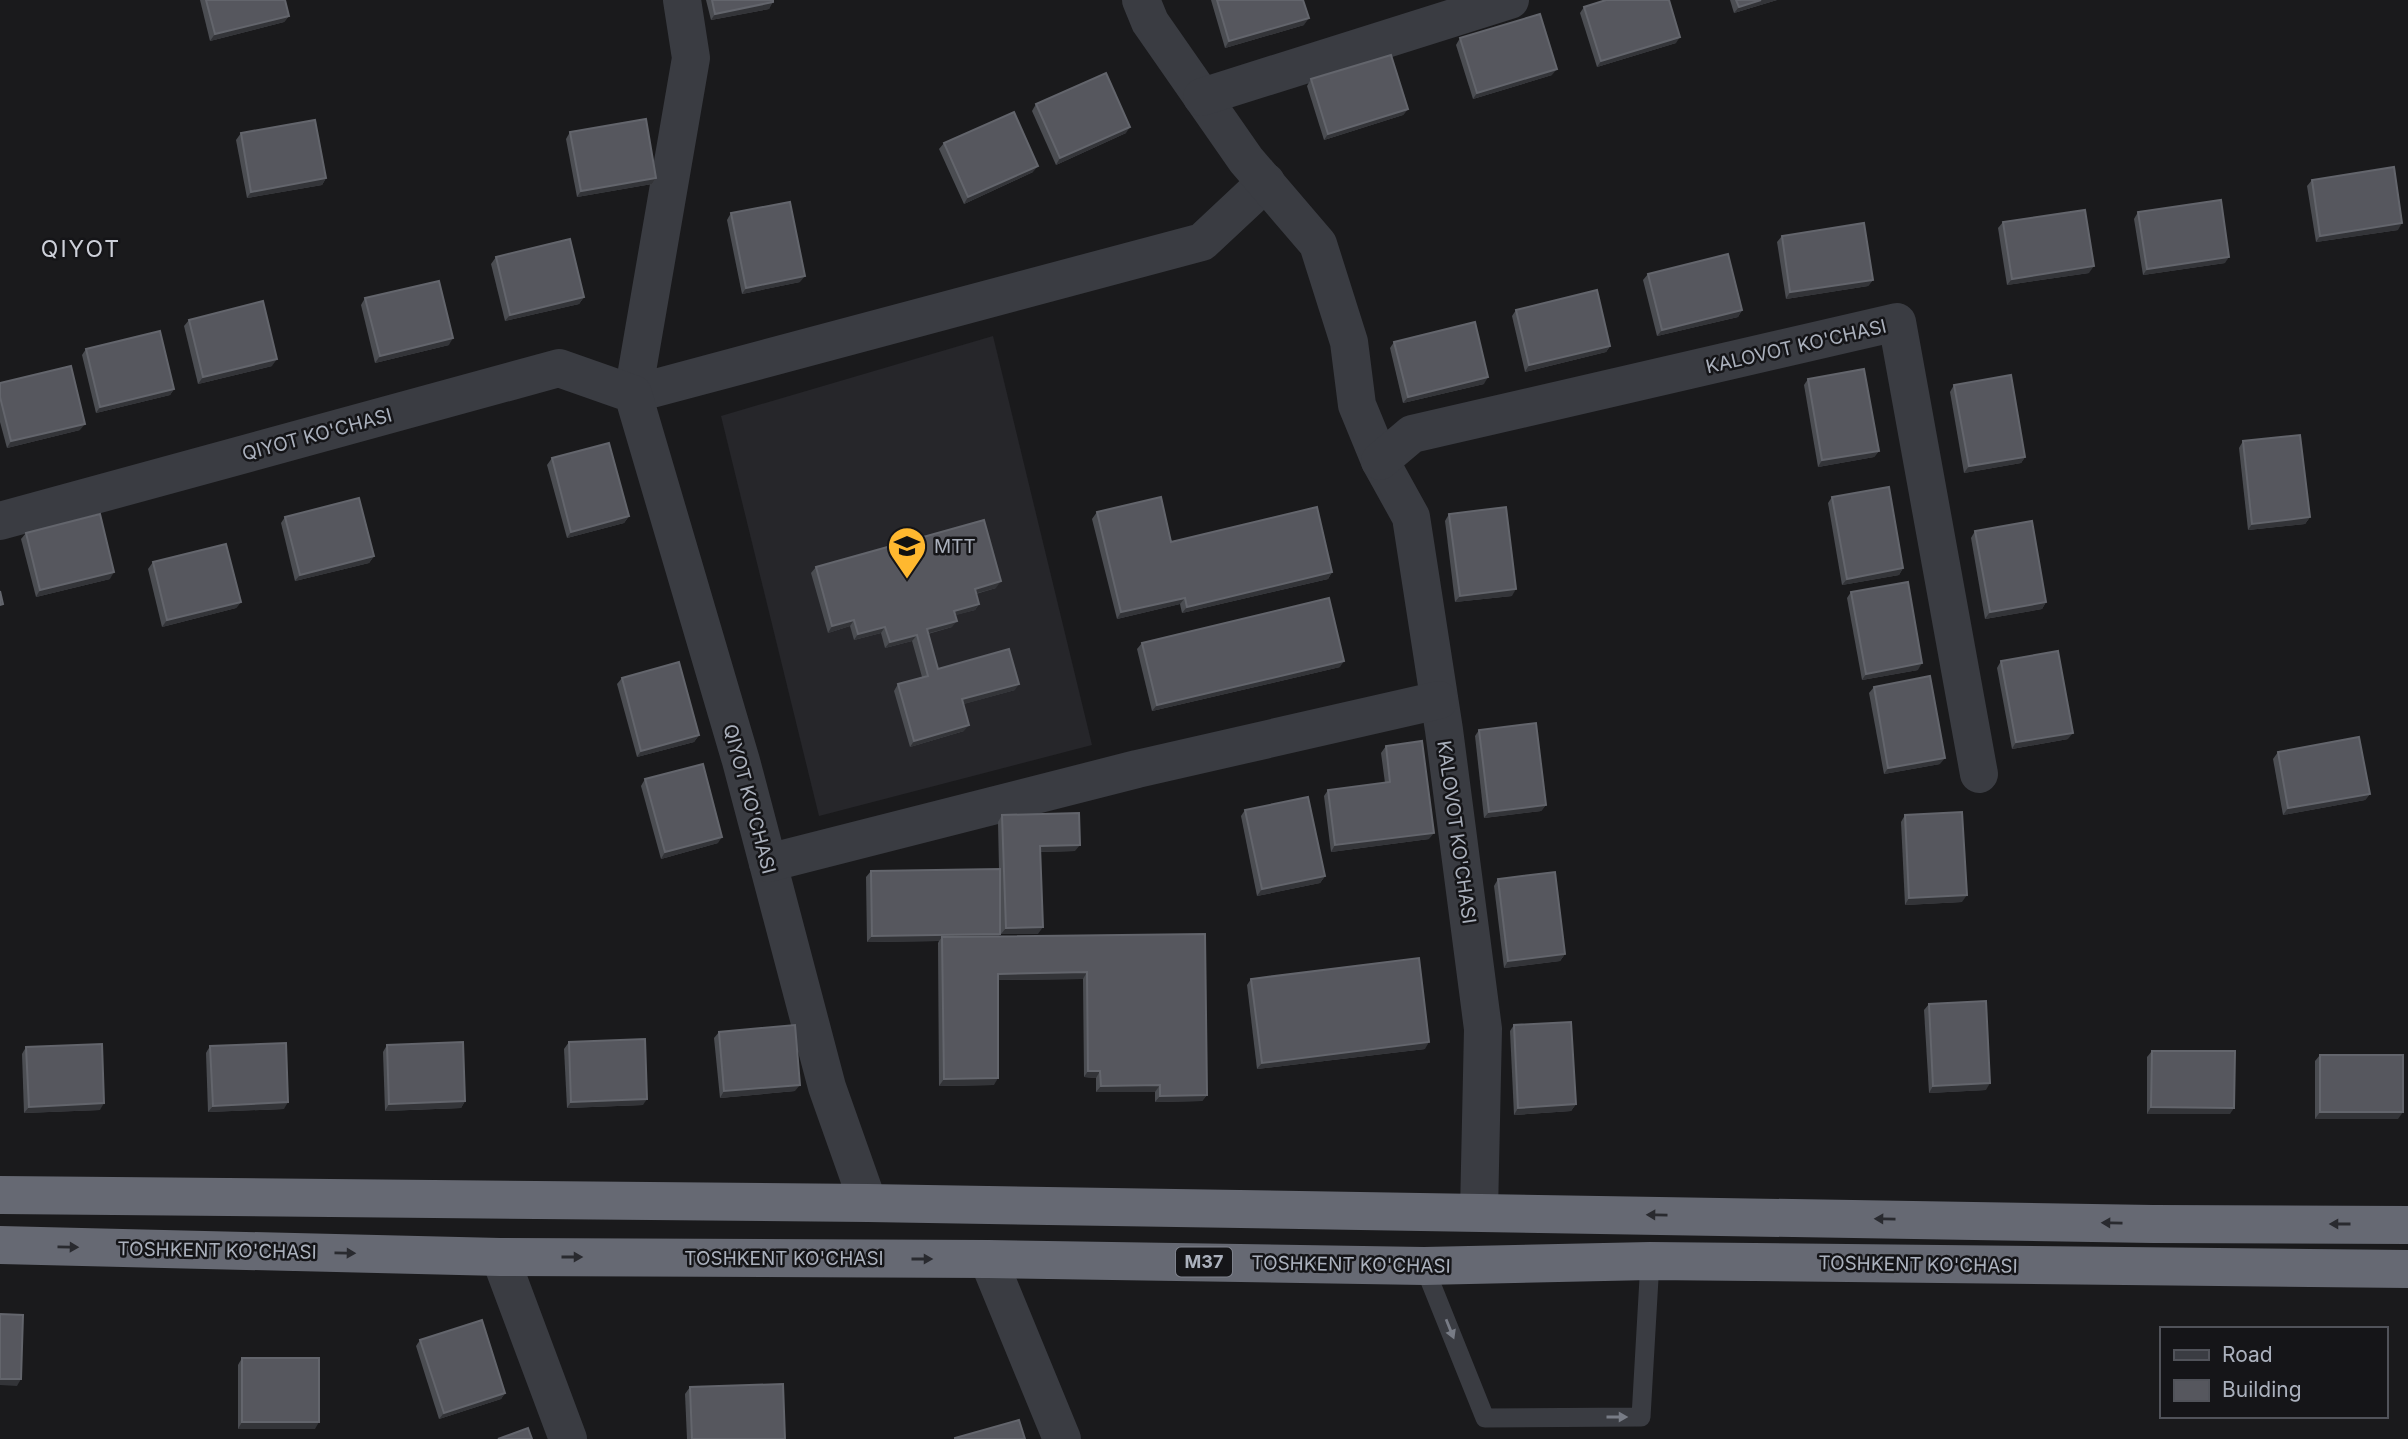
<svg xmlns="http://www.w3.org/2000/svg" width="2408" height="1439" font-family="Inter,sans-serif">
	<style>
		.built { fill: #26262a }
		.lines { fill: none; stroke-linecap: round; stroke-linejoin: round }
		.lane { stroke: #3a3c42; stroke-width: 19 }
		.street { stroke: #3a3c42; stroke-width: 38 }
		.highway { stroke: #666973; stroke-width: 38 }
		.wall { fill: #4b4d52 }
		.shaded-wall { fill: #333438 }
		.building { fill: #56575e; stroke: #63656c; stroke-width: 2 }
		.oneway { fill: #292a2f }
		.oneway2 { fill: #787c86 }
		.labels { text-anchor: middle; stroke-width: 5; stroke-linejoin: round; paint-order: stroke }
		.shield { fill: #151518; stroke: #7e828c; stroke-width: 2 }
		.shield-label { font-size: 18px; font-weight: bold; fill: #abb1bd }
		.street-label { font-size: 19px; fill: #abb1bd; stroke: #151518 }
		.poi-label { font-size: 19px; fill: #abb1bd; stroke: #151518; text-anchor: start }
		.quarter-label { font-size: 23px; letter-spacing: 2px; fill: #cdd0d9; stroke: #151518 }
	</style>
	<rect width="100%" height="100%" fill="#1a1a1c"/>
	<!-- built -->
	<polygon class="built" points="993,336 1092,745 819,816 721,416"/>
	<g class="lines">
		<!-- lane -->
		<polyline class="lane" points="1424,1266 1485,1418 1641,1417 1650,1261"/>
		<!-- street -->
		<g class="street">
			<polyline points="682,0 691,58 633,394 1202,242 1266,182"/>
			<polyline points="1141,0 1150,22 1246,160 1318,244 1349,342 1357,405 1380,461 1411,517 1444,730 1483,1029 1479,1212"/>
			<polyline points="1202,97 1510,0"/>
			<polyline points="1380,461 1412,434 1897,322 1979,774"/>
			<polyline points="0,521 559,368 633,394 741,761 827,1087 868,1203"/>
			<polyline points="768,863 1137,769 1439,700"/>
			<polyline points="500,1257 568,1439"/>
			<polyline points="988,1259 1062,1439"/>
		</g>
		<!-- highway -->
		<g class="highway">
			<polyline points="0,1195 868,1203 2153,1224 2408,1225"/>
			<polyline points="0,1245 500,1257 988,1259 1424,1266 1650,1261 2408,1269"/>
		</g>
	</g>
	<!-- wall -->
	<g class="wall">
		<polygon points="200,0 285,0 289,16 284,22 210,41"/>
		<polygon points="706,0 773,0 769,9 711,20"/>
		<polygon points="1211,0 1303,0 1304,25 1225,48"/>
		<polygon points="1730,0 1777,0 1734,13"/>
		<polygon points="1584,7 1676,43 1597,67 1580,13"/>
		<polygon points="1460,38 1552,75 1473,99 1456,45"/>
		<polygon points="1311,79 1408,109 1403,115 1324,140 1307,86"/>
		<polygon points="1036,104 1126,133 1056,165 1032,111"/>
		<polygon points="570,132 656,178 652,184 577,197 566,139"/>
		<polygon points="241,133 326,178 322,185 247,198 236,140"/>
		<polygon points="944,143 1033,172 964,204 939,149"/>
		<polygon points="2312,180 2398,230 2316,242 2307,186"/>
		<polygon points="2138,212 2225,263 2143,275 2134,219"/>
		<polygon points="731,213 800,282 742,294 727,220"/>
		<polygon points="2003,222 2089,273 2007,285 1998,228"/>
		<polygon points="1782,236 1873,280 1868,286 1786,299 1777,242"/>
		<polygon points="496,257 584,297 579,304 505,321 491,264"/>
		<polygon points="1648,274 1742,310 1738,317 1657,336 1643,280"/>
		<polygon points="365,298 449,345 375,363 361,305"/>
		<polygon points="1516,310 1610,346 1606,352 1525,372 1512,316"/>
		<polygon points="189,320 272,366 198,384 184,326"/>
		<polygon points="1394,342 1484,384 1403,403 1390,348"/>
		<polygon points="86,349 174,389 170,395 96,413 82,355"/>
		<polygon points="1808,379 1879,451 1874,457 1818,467 1804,385"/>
		<polygon points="0,383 80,430 7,448 0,422"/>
		<polygon points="1954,385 2025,457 2021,463 1964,473 1950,392"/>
		<polygon points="2243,441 2310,517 2305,524 2248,530 2239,448"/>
		<polygon points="552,458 629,516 624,523 567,538 547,465"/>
		<polygon points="1832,497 1903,568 1899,575 1842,585 1828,503"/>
		<polygon points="1097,512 1171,542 1332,572 1328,579 1182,613 1180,604 1117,619 1092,519"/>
		<polygon points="1449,514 1512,596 1455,602 1445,521"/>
		<polygon points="285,517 374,556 369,563 295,581 281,523"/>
		<polygon points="1975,531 2046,602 2042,609 1985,619 1971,538"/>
		<polygon points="26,533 110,579 36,597 21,539"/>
		<polygon points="153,562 241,602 236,608 162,627 148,569"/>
		<polygon points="816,567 996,588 976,594 979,604 975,610 955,615 952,627 928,634 938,669 1015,690 963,704 964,731 910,747 894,691 898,684 922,677 912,641 885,648 881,633 854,640 850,626 828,633 811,573"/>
		<polygon points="1851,592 1918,670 1862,680 1847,598"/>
		<polygon points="1142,643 1340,667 1152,711 1137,649"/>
		<polygon points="2001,661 2068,739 2012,749 1997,668"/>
		<polygon points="622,678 699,735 694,742 637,757 617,684"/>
		<polygon points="1874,687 1940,764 1884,774 1869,693"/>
		<polygon points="1479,730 1546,805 1541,811 1484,818 1475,736"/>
		<polygon points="1386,746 1429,839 1331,852 1324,796 1328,790 1385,783 1381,753"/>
		<polygon points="2278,752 2370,794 2365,800 2283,815 2273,759"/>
		<polygon points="645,779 718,843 661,859 641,786"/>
		<polygon points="1245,810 1325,876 1320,883 1257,896 1241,816"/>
		<polygon points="1002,815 1075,851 1040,852 1038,934 1001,934 1000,885 1000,934 999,936 1205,934 1207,1095 1202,1101 1155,1102 1155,1092 1096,1092 1096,1078 1084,1077 1083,979 998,980 994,1085 939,1086 938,943 939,941 867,942 866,877 871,871 999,869 998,822"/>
		<polygon points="1905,815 1962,902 1905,905 1901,822"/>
		<polygon points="1498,879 1565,954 1560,961 1504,968 1494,886"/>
		<polygon points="1251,979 1425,1049 1257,1069 1247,985"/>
		<polygon points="1929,1004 1986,1090 1929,1093 1924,1010"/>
		<polygon points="1514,1025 1576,1104 1571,1111 1514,1115 1510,1031"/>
		<polygon points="719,1032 795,1091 720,1098 714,1038"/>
		<polygon points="569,1042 643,1105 567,1108 564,1049"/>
		<polygon points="387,1045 465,1101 461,1108 385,1111 383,1052"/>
		<polygon points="210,1046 284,1109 208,1112 206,1053"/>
		<polygon points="26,1047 100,1110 24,1113 22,1054"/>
		<polygon points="2152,1051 2230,1114 2147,1114 2147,1057"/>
		<polygon points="2320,1055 2398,1119 2315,1119 2315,1061"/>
		<polygon points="420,1340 505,1393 501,1399 439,1419 416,1346"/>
		<polygon points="242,1358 315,1429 238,1429 238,1365"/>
		<polygon points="690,1387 785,1439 687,1439 685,1394"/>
	</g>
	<!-- shaded-wall -->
	<g class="shaded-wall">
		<polygon points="1761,0 1777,0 1734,13 1739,7"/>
		<polygon points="773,2 769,9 711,20 715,14"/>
		<polygon points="289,16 284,22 210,41 215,34"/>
		<polygon points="1309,18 1304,25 1225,48 1229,41"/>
		<polygon points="1680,37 1676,43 1597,67 1601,61"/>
		<polygon points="1557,69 1552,75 1473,99 1477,93"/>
		<polygon points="1408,109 1403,115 1324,140 1328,134"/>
		<polygon points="1130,127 1126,133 1056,165 1060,158"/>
		<polygon points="1038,166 1033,172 964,204 968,197"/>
		<polygon points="326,178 322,185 247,198 251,192"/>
		<polygon points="656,178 652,184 577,197 581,191"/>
		<polygon points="2402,223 2398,230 2316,242 2320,236"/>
		<polygon points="2229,257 2225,263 2143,275 2147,269"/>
		<polygon points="2094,266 2089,273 2007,285 2012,279"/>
		<polygon points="805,276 800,282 742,294 746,288"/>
		<polygon points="1873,280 1868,286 1786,299 1790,292"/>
		<polygon points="584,297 579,304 505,321 510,315"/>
		<polygon points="1742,310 1738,317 1657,336 1662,330"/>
		<polygon points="453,338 449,345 375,363 380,356"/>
		<polygon points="1610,346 1606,352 1525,372 1529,365"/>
		<polygon points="277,359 272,366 198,384 203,377"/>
		<polygon points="1488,377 1484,384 1403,403 1408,397"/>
		<polygon points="174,389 170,395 96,413 100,407"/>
		<polygon points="85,424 80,430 7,448 11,441"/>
		<polygon points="1879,451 1874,457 1818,467 1822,460"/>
		<polygon points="2025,457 2021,463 1964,473 1969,466"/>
		<polygon points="629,516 624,523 567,538 571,532"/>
		<polygon points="2310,517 2305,524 2248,530 2252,524"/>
		<polygon points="374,556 369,563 295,581 300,575"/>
		<polygon points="1903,568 1899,575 1842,585 1847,579"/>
		<polygon points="114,572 110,579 36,597 40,590"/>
		<polygon points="1332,572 1328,579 1182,613 1187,607"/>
		<polygon points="1001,581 996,588 970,595 975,589"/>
		<polygon points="1516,589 1512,596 1455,602 1460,596"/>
		<polygon points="1185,598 1180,604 1117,619 1121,612"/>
		<polygon points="241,602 236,608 162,627 167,620"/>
		<polygon points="2046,602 2042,609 1985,619 1990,612"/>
		<polygon points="979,604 975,610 949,617 954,611"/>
		<polygon points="854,620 850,626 828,633 832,626"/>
		<polygon points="957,621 952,627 922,635 927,629"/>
		<polygon points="885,627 881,633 854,640 858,634"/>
		<polygon points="917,635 912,641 885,648 890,642"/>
		<polygon points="1344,661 1340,667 1152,711 1157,705"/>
		<polygon points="1922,663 1918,670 1862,680 1866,674"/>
		<polygon points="1019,684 1015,690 957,706 962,699"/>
		<polygon points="969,725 964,731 910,747 914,741"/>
		<polygon points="2073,733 2068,739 2012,749 2016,742"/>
		<polygon points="699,735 694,742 637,757 641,751"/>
		<polygon points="1945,758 1940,764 1884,774 1888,768"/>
		<polygon points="2370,794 2365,800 2283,815 2288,808"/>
		<polygon points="1546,805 1541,811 1484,818 1489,812"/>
		<polygon points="1434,833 1429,839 1331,852 1335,845"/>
		<polygon points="722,837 718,843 661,859 665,852"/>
		<polygon points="1080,845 1075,851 1036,852 1040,846"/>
		<polygon points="1325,876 1320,883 1257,896 1262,889"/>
		<polygon points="1967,895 1962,902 1905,905 1909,898"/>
		<polygon points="1043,927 1038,934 1001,934 1006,928"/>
		<polygon points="1000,934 996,941 942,937 939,941 867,942 872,936"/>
		<polygon points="1565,954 1560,961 1504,968 1508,961"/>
		<polygon points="1087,972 1083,979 993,980 998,974"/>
		<polygon points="1429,1042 1425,1049 1257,1069 1262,1063"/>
		<polygon points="1088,1071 1100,1071 1096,1078 1084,1077"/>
		<polygon points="998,1078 994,1085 939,1086 944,1079"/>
		<polygon points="1990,1083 1986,1090 1929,1093 1933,1086"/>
		<polygon points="800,1085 795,1091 720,1098 724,1091"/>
		<polygon points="1160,1085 1155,1092 1096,1092 1101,1086"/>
		<polygon points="1207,1095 1202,1101 1155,1102 1160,1096"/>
		<polygon points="647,1099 643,1105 567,1108 571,1102"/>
		<polygon points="465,1101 461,1108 385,1111 389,1104"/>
		<polygon points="288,1102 284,1109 208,1112 213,1106"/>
		<polygon points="104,1103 100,1110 24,1113 29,1107"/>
		<polygon points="1576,1104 1571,1111 1514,1115 1518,1108"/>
		<polygon points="2151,1107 2234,1108 2230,1114 2147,1114"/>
		<polygon points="2320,1112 2403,1112 2398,1119 2315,1119"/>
		<polygon points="0,1379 21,1379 17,1386 0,1385"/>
		<polygon points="505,1393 501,1399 439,1419 444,1413"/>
		<polygon points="242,1422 319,1422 315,1429 238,1429"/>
	</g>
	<!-- building -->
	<g class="building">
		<polygon points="206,0 285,0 289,16 215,34"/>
		<polygon points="712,0 773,0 773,2 715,14"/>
		<polygon points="1217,0 1303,0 1309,18 1229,41"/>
		<polygon points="1606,0 1669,0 1680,37 1601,61 1584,7"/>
		<polygon points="1736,0 1761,0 1739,7"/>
		<polygon points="1540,14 1557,69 1477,93 1460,38"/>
		<polygon points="1391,55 1408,109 1328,134 1311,79"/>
		<polygon points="1106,73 1130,127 1060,158 1036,104"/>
		<polygon points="1014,112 1038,166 968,197 944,143"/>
		<polygon points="646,119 656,178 581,191 570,132"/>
		<polygon points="315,120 326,178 251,192 241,133"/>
		<polygon points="2394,167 2402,223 2320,236 2312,180"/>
		<polygon points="2221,200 2229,257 2147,269 2138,212"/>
		<polygon points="790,202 805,276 746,288 731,213"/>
		<polygon points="2085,210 2094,266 2012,279 2003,222"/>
		<polygon points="1864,223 1873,280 1790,292 1782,236"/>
		<polygon points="570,239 584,297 510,315 496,257"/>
		<polygon points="1728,254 1742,310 1662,330 1648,274"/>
		<polygon points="439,281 453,338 380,356 365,298"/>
		<polygon points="1597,290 1610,346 1529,365 1516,310"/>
		<polygon points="263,301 277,359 203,377 189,320"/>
		<polygon points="1475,322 1488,377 1408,397 1394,342"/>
		<polygon points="160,331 174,389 100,407 86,349"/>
		<polygon points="71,366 85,424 11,441 0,397 0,383"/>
		<polygon points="1864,369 1879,451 1822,460 1808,379"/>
		<polygon points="2011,375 2025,457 1969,466 1954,385"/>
		<polygon points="2300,435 2310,517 2252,524 2243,441"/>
		<polygon points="609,443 629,516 571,532 552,458"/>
		<polygon points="1889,487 1903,568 1847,579 1832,497"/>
		<polygon points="1161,497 1171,542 1317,507 1332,572 1187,607 1185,598 1121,612 1097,512"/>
		<polygon points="359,498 374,556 300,575 285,517"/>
		<polygon points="1506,507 1516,589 1460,596 1449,514"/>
		<polygon points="100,514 114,572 40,590 26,533"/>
		<polygon points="984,520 1001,581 975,589 979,604 954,611 957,621 927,629 938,669 1009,649 1019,684 962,699 969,725 914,741 898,684 928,676 917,635 890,642 885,627 858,634 854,620 832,626 816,567"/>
		<polygon points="2032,521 2046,602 1990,612 1975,531"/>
		<polygon points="226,544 241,602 167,620 153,562"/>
		<polygon points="1908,582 1922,663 1866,674 1851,592"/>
		<polygon points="0,591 3,604 0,605"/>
		<polygon points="1329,598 1344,661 1157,705 1142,643"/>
		<polygon points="2058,651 2073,733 2016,742 2001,661"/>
		<polygon points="679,662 699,735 641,751 622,678"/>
		<polygon points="1930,676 1945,758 1888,768 1874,687"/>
		<polygon points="1536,723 1546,805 1489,812 1479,730"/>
		<polygon points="2359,737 2370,794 2288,808 2278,752"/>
		<polygon points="1422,741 1434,833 1335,845 1328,790 1390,782 1386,746"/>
		<polygon points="703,764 722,837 665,852 645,779"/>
		<polygon points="1308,797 1325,876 1262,889 1245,810"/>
		<polygon points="1962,812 1967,895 1909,898 1905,815"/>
		<polygon points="1079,813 1080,845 1040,846 1043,927 1006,928 1002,815"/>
		<polygon points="1000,869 1000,934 872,936 871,871"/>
		<polygon points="1555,872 1565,954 1508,961 1498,879"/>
		<polygon points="1205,934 1207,1095 1160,1096 1160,1085 1101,1086 1100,1071 1088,1071 1087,972 998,974 998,1078 944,1079 942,937"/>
		<polygon points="1419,958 1429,1042 1262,1063 1251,979"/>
		<polygon points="1986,1001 1990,1083 1933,1086 1929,1004"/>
		<polygon points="1571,1022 1576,1104 1518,1108 1514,1025"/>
		<polygon points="795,1025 800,1085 724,1091 719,1032"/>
		<polygon points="645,1039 647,1099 571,1102 569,1042"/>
		<polygon points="463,1042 465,1101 389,1104 387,1045"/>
		<polygon points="286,1043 288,1102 213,1106 210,1046"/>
		<polygon points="102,1044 104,1103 29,1107 26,1047"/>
		<polygon points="2152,1051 2235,1051 2234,1108 2151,1107"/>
		<rect x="2320" y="1055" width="83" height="57"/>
		<polygon points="0,1314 23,1315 21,1379 0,1379"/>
		<polygon points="482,1320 505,1393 444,1413 420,1340"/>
		<rect x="242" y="1358" width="77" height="64"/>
		<polygon points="783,1384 785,1439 692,1439 690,1387"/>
		<polygon points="1019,1420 1025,1439 955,1439 955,1438"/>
		<polygon points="528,1428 532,1439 498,1439"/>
	</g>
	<!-- one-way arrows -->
	<defs><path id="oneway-solid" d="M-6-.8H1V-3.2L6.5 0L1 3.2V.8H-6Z" transform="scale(1.75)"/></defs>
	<g class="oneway">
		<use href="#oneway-solid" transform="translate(1657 1215) rotate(-179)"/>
		<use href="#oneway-solid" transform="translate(1885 1219) rotate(-179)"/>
		<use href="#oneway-solid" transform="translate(2112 1223) rotate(-179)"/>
		<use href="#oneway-solid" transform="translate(2340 1224) rotate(-180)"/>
		<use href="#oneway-solid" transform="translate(68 1247) rotate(1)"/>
		<use href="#oneway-solid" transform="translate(345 1253) rotate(1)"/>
		<use href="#oneway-solid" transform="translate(572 1257)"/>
		<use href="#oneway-solid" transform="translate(922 1259)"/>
	</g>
	<g class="oneway2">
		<use href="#oneway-solid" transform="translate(1450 1329) rotate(68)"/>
		<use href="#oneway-solid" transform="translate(1617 1417)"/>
	</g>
	<!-- icons -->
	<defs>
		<g id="school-pin" transform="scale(2.0125)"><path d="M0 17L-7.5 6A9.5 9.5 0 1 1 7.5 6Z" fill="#ffb82f" stroke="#151518"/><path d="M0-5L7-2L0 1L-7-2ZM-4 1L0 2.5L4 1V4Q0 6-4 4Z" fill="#111"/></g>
	</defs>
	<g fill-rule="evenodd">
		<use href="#school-pin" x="907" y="546"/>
	</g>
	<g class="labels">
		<!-- shield labels -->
		<rect class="shield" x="1176" y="1247.5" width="56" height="29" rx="5"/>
		<g class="shield-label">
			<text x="1204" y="1268">M37</text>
		</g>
		<!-- street labels -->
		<g class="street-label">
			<text transform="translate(1796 346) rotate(-13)" y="7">KALOVOT KO'CHASI</text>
			<text transform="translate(317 434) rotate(-15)" y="7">QIYOT KO'CHASI</text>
			<text transform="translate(750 799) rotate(75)" y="7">QIYOT KO'CHASI</text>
			<text transform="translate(1457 832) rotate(82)" y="7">KALOVOT KO'CHASI</text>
			<text transform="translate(217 1250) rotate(1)" y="7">TOSHKENT KO'CHASI</text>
			<text x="784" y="1265">TOSHKENT KO'CHASI</text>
			<text transform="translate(1351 1264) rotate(1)" y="7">TOSHKENT KO'CHASI</text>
			<text transform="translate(1918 1264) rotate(1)" y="7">TOSHKENT KO'CHASI</text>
		</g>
		<!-- poi labels -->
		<g class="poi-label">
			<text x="934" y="553">MTT</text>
		</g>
		<!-- quarter labels -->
		<g class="quarter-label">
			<text x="81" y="257">QIYOT</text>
		</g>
	</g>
	<!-- legend -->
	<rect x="2160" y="1327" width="228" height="91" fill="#151518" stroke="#51535a" stroke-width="2"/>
	<rect x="2174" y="1350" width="35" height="10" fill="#3a3c42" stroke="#51535a" stroke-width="2"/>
	<text x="2222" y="1362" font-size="21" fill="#abb1bd">Road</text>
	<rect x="2174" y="1380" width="35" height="21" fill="#56575e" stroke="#51535a" stroke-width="2"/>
	<text x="2222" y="1397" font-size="21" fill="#abb1bd">Building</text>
</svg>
